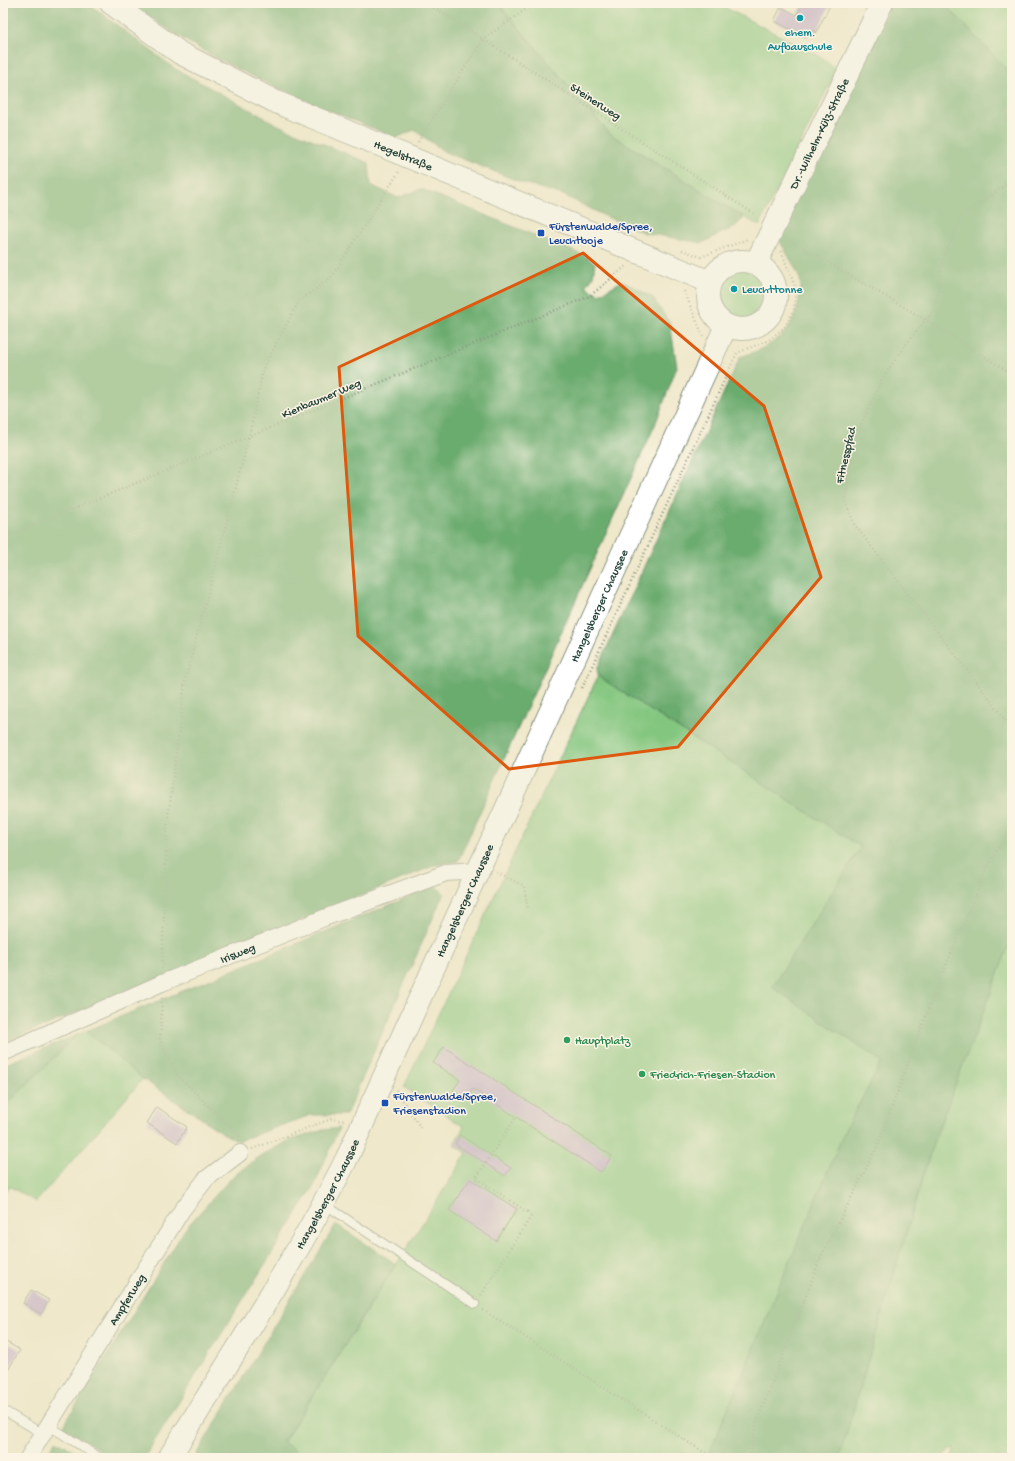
<svg xmlns="http://www.w3.org/2000/svg" width="1015" height="1461" font-family="'Gochi Hand',sans-serif">
	<style>
		.green { fill: #83c67f; stroke: #51825a }
		.forest { fill: #6aab6e; stroke: #447451 }
		.building { fill: #baa0cb }
		.lines { fill: none; stroke-linecap: round; stroke-linejoin: round }
		.service-casing { stroke: #879280; stroke-width: 10 }
		.minor-casing { stroke: #879280; stroke-width: 18 }
		.secondary-casing { stroke: #879280; stroke-width: 24 }
		.path { stroke: #879280; stroke-width: 2.5; stroke-dasharray: 1 3; stroke-linecap: butt }
		.service { stroke: #fff; stroke-width: 8 }
		.minor { stroke: #fff; stroke-width: 16 }
		.secondary { stroke: #fff; stroke-width: 22 }
		.marked { fill: none; stroke: #de580e; stroke-width: 3; stroke-linejoin: round }
		.culture-dot { fill: #0f9aa8; stroke: #fcf5e5; stroke-width: 1.5 }
		.transit-dot { fill: #1a4fb4; stroke: #fcf5e5; stroke-width: 1.5 }
		.leisure-dot { fill: #2e9e5b; stroke: #fcf5e5; stroke-width: 1.5 }
		.labels { text-anchor: middle; stroke-width: 3; stroke-linejoin: round; paint-order: stroke }
		.culture-label { font-size: 12px; fill: #0d838f; stroke: #fcf5e5 }
		.street-label { font-size: 12px; fill: #1f3d34; stroke: #fcf5e5 }
		.transit-label { font-size: 12px; fill: #164399; stroke: #fcf5e5; text-anchor: start }
		.leisure-label { font-size: 12px; fill: #27864d; stroke: #fcf5e5; text-anchor: start }
	</style>
	<rect width="100%" height="100%" fill="#fcf5e5"/>
	<filter id="ink" filterUnits="userSpaceOnUse"><feTurbulence type="fractalNoise" baseFrequency=".025" numOctaves="2"/><feDisplacementMap in="SourceGraphic" scale="8" xChannelSelector="R" yChannelSelector="G"/><feConvolveMatrix kernelMatrix="1 2 1 2 8 2 1 2 1" color-interpolation-filters="sRGB"/></filter>
	<filter id="wash" filterUnits="userSpaceOnUse"><feTurbulence type="fractalNoise" baseFrequency=".012" numOctaves="4" result="noise"/><feDisplacementMap in="SourceGraphic" scale="16" xChannelSelector="R" yChannelSelector="G"/><feGaussianBlur stdDeviation="0.9" result="paint"/><feColorMatrix in="noise" values="0 0 0 0 0 0 0 0 0 0 0 0 0 0 0 0 0 1.4 0 .05"/><feComposite in="paint" operator="in"/></filter>
	<g filter="url(#wash)">
		<rect width="100%" height="100%" fill="#efe8cb"/>
		<!-- green -->
		<g class="green">
			<polygon points="504,3 716,3 825,59 837,70 759,226 610,134 503,9"/>
			<polygon points="944,3 1012,3 1012,75"/>
			<circle cx="743" cy="294" r="26"/>
			<polygon points="598,676 861,847 772,987 882,1062 846,1128 707,1458 306,1458 283,1443 467,1153 454,1144 464,1127 404,1087"/>
			<polygon points="1012,937 1012,1458 953,1458 954,1448 940,1458 839,1458 933,1143"/>
			<polygon points="86,1031 143,1079 36,1202 9,1186 3,1194 3,1108 77,1035"/>
		</g>
		<!-- forest -->
		<g class="forest">
			<polygon points="3,3 88,3 174,68 278,125 369,163 371,185 398,198 421,189 583,255 595,263 593,276 586,287 599,294 622,281 652,297 670,323 677,367 655,425 458,861 436,865 3,1043"/>
			<path d="M131 3H504L503 10 610 134 744 218 736 226 702 243 645 233 609 218 563 195 523 183 445 152 414 130 396 138C304 100 210 64 131 3Z"/>
			<path d="M891 3H944L1012 75V937L933 1143 839 1458H707L846 1128 882 1062 772 987 861 847 598 676 597 669 740 357C772 346 793 335 799 299 799 295 801 289 801 284 801 276 783 247 778 238Z"/>
			<polygon points="435,886 444,893 346,1115 311,1115 238,1141 224,1134 143,1079 86,1031"/>
			<polygon points="77,1035 3,1108 3,1065"/>
			<polygon points="339,1128 314,1186 144,1458 112,1458 63,1427 185,1229 232,1177 258,1157 288,1141 323,1130"/>
			<polygon points="336,1224 396,1264 283,1442 306,1458 194,1458"/>
			<polygon points="56,1440 86,1458 45,1458"/>
		</g>
		<g id="blocks">
			<!-- building -->
			<g class="building">
				<polygon points="803,3 831,3 816,33 811,30 807,37 774,21 781,7 797,15"/>
				<polygon points="444,1047 612,1156 601,1172 473,1089 466,1099 453,1090 460,1080 433,1063"/>
				<polygon points="157,1107 187,1127 177,1143 147,1123"/>
				<polygon points="460,1135 511,1168 505,1176 455,1144"/>
				<polygon points="470,1179 517,1209 496,1241 449,1210"/>
				<polygon points="31,1290 49,1300 41,1314 23,1303"/>
				<polygon points="3,1340 20,1350 3,1378"/>
			</g>
		</g>
	</g>
	<g filter="url(#ink)">
		<use href="#blocks" fill-opacity="0" stroke="#879280" stroke-width="1"/>
		<g class="lines">
			<!-- service casing -->
			<g class="service-casing">
				<g id="service">
					<polyline points="324,1204 475,1304"/>
					<polyline points="3,1410 43,1434"/>
					<polyline points="48,1425 100,1458"/>
				</g>
			</g>
			<!-- minor casing -->
			<g class="minor-casing">
				<g id="minor">
					<path id="s1" d="M3 1053 162 983 324 918 446 873 477 871"/>
					<path id="s2" d="M28 1458 182 1210 206 1179 240 1153"/>
				</g>
			</g>
			<!-- secondary casing -->
			<g class="secondary-casing">
				<g id="secondary">
					<path id="s3" d="M111 3 180 53 276 102 710 282"/>
					<circle cx="742" cy="295" r="34"/>
					<path id="s4" d="M756 263 882 3"/>
					<path id="s5" d="M169 1458C230 1359 295 1262 347 1158L726 326"/>
				</g>
			</g>
			<!-- path -->
			<g class="path">
				<polyline points="427,3 756,215"/>
				<polyline points="418,142 483,39 535,3"/>
				<polyline points="1012,180 963,215 943,258 935,309 909,340 882,379 857,434 845,499 854,524 1004,718 1012,732"/>
				<polyline points="786,238 926,320 1012,374"/>
				<polyline points="682,250 701,257 748,239"/>
				<polyline points="684,291 703,336"/>
				<polyline points="3,538 590,296 626,266"/>
				<polyline points="582,688 737,353 769,340 785,327 794,310 796,289 781,250"/>
				<polyline points="496,872 524,886 528,910"/>
				<polyline points="162,969 167,827 185,681 249,437 263,369 299,301 331,278 400,170"/>
				<polyline points="162,998 160,1041 178,1076 243,1140"/>
				<polyline points="396,1090 421,1128"/>
				<polyline points="252,1149 331,1119 346,1121"/>
				<polyline points="481,1295 532,1215 476,1178 516,1117"/>
				<polyline points="483,1310 713,1458"/>
				<polyline points="749,1458 757,1422 820,1259 877,1147 932,999 987,868 1012,825"/>
			</g>
			<!-- service -->
			<use href="#service" class="service"/>
			<!-- minor -->
			<use href="#minor" class="minor"/>
			<!-- secondary -->
			<use href="#secondary" class="secondary"/>
		</g>
	</g>
	<!-- marked area -->
	<path d="M0 0H1015V1461H0ZM583 253 764 406 821 577 678 747 509 769 358 636 339 367Z" fill="#efe8cb" fill-opacity=".55" fill-rule="evenodd"/>
	<path class="marked" d="M583 253 764 406 821 577 678 747 509 769 358 636 339 367Z"/>
	<!-- markers -->
	<g class="culture-dot">
		<circle cx="800" cy="18" r="4"/>
		<circle cx="734" cy="289" r="4"/>
	</g>
	<g class="transit-dot">
		<rect x="537" y="229" width="8" height="8" rx="2"/>
		<rect x="381" y="1099" width="8" height="8" rx="2"/>
	</g>
	<g class="leisure-dot">
		<circle cx="567" cy="1040" r="4"/>
		<circle cx="642" cy="1074" r="4"/>
	</g>
	<g class="labels">
		<!-- culture labels -->
		<g class="culture-label">
			<text x="800" y="36">ehem.<tspan x="800" dy="14">Aufbauschule</tspan></text>
			<text x="742" y="293" text-anchor="start">Leuchttonne</text>
		</g>
		<!-- street labels -->
		<g class="street-label">
			<text transform="translate(596 101) rotate(33)" y="4">Steinerweg</text>
			<text dy="4" stroke="none"><textPath href="#s4" startOffset="144">Dr.-Wilhelm-Külz-Straße</textPath></text>
			<text dy="4" stroke="none"><textPath href="#s3" startOffset="331">Hegelstraße</textPath></text>
			<text transform="translate(321 398) rotate(-23)" y="4">Kienbaumer Weg</text>
			<text transform="translate(845 455) rotate(-77)" y="4">Fitnesspfad</text>
			<text dy="4" stroke="none"><textPath href="#s5" startOffset="956">Hangelsberger Chaussee</textPath></text>
			<text dy="4" stroke="none"><textPath href="#s5" startOffset="632">Hangelsberger Chaussee</textPath></text>
			<text dy="4" stroke="none"><textPath href="#s1" startOffset="255">Irisweg</textPath></text>
			<text dy="4" stroke="none"><textPath href="#s5" startOffset="308">Hangelsberger Chaussee</textPath></text>
			<text dy="4" stroke="none"><textPath href="#s2" startOffset="187">Ampferweg</textPath></text>
		</g>
		<!-- transit labels -->
		<g class="transit-label">
			<text x="549" y="230">Fürstenwalde/Spree,<tspan x="549" dy="14">Leuchtboje</tspan></text>
			<text x="393" y="1100">Fürstenwalde/Spree,<tspan x="393" dy="14">Friesenstadion</tspan></text>
		</g>
		<!-- leisure labels -->
		<g class="leisure-label">
			<text x="575" y="1044">Hauptplatz</text>
			<text x="650" y="1078">Friedrich-Friesen-Stadion</text>
		</g>
	</g>
	<!-- margin -->
	<rect width="1015" height="1461" fill="none" stroke="#fcf5e5" stroke-width="16"/>
</svg>
